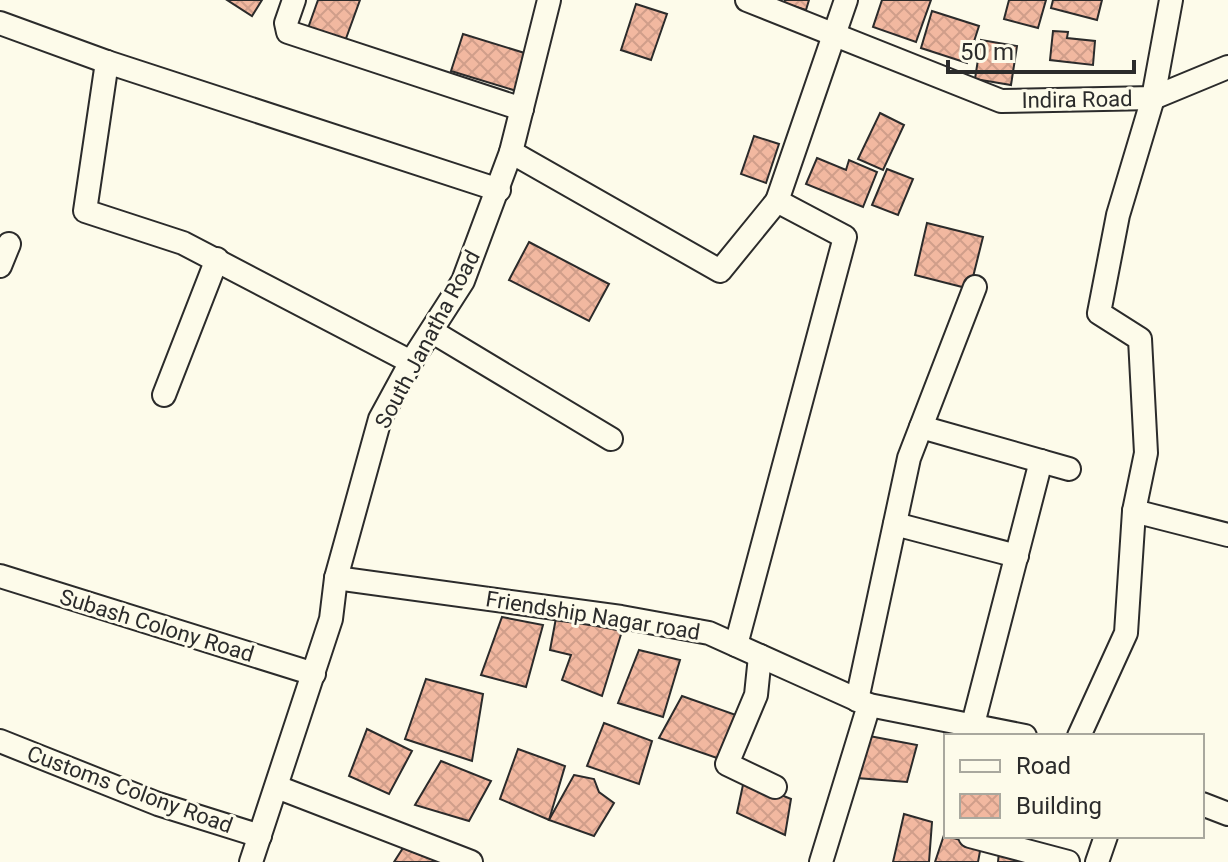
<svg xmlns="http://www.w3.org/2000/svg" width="1228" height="862" font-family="Roboto,sans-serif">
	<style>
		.building { fill: url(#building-cross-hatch); stroke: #2b2b2b; stroke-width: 2 }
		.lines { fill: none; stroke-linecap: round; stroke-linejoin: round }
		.street-casing { stroke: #2b2b2b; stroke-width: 26 }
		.street { stroke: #fdfbea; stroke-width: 22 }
		.labels { text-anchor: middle; stroke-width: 6; stroke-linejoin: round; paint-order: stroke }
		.street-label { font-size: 22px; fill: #2b2b2b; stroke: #fdfbea }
	</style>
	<defs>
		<pattern id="building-cross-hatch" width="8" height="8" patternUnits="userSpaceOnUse" patternTransform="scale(2)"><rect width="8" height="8" fill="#f2b8a0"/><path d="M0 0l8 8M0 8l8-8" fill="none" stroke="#d09e8a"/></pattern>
	</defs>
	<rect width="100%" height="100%" fill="#fdfbea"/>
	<!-- building -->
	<g class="building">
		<polygon points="227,0 262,0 252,16"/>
		<polygon points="318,0 360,0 344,44 307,31"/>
		<polygon points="785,0 809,0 806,10 784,3"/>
		<polygon points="882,0 931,0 916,42 873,27"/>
		<polygon points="1009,0 1046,0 1038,28 1004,19"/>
		<polygon points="1053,0 1102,0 1097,20 1051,8"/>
		<polygon points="636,4 667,14 651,60 621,50"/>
		<polygon points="932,11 979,26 967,63 921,48"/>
		<polygon points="1053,31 1068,32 1067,38 1095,41 1093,65 1050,60"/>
		<polygon points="463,34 531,55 520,92 451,71"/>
		<polygon points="981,40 1017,46 1011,85 975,79"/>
		<polygon points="880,113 904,125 883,170 858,159"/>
		<polygon points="754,136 779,144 766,183 741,174"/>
		<polygon points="817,158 846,170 849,160 877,172 863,207 806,184"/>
		<polygon points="887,169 913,179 898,215 872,205"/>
		<polygon points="927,223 983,237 970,289 915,275"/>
		<polygon points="529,242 609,284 589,321 509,280"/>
		<polygon points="502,617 543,625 526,687 481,675"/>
		<polygon points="556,618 622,631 602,696 562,680 571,655 550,650"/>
		<polygon points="639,650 680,660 663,717 618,703"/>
		<polygon points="426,679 483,694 472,761 405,739"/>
		<polygon points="682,696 736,715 717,758 659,738"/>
		<polygon points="604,723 652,741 639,784 587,766"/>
		<polygon points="367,729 412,751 389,794 349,776"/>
		<polygon points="864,735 917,745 907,782 857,778"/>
		<polygon points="518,749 565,766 549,820 500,799"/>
		<polygon points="441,761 491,781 469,821 415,805"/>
		<polygon points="574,775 594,779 599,792 614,803 594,836 549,820"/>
		<polygon points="744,780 791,799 785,835 737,813"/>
		<polygon points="904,814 932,822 929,862 893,862"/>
		<polygon points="945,832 946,836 981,846 978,862 935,862"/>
		<polygon points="403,848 439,862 394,862"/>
		<polygon points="999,852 1033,862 998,862"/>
	</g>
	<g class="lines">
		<!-- street casing -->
		<g class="street-casing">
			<g id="street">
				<polyline points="294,0 286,23 288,32 522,109"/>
				<polyline points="747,0 1001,101 1153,98 1228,67"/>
				<polyline points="0,23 107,62 499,190"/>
				<polyline points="107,62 85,211 183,243 411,362"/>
				<polyline points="511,152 720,271 777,201 845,237 736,645"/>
				<polyline points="777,201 846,0"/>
				<polyline points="0,266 9,244"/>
				<polyline points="433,332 611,439"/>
				<polyline points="164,395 217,259"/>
				<polyline points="921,427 1069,469"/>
				<polyline points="1134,511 1228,535"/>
				<polyline points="895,524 1017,556"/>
				<polyline points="0,576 314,674"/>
				<polyline points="336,578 621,617 709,633 869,705 1025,736"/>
				<polyline points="760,656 756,695 727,764 775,787"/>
				<polyline points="857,700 909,458 975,287"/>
				<polyline points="973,724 1041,461"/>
				<polyline points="1079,736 1126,633 1134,511 1146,453 1140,339 1099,313 1118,215 1153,98 1171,0"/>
				<polyline points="0,741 158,804 260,836"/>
				<polyline points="277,787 471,862"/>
				<polyline points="1202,804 1228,814"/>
				<polyline points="970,836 1068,862"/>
				<polyline points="251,862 331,619 336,578 380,419 411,362 463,281 511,152 549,0"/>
				<polyline points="821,862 869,705"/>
				<polyline points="1097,862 1106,836"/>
			</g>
		</g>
		<!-- street -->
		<use href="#street" class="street"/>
	</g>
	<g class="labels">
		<!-- street labels -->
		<g class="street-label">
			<text transform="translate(1077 99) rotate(-1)" y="8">Indira Road</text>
			<text transform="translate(427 339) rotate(-62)" y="8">South Janatha Road</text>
			<text transform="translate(593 615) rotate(9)" y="8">Friendship Nagar road</text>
			<text transform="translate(157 625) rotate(17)" y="8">Subash Colony Road</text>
			<text transform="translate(130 789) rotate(20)" y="8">Customs Colony Road</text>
		</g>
	</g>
	<!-- legend -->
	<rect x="944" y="734" width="260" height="104" fill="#fdfbea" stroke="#a9a89e" stroke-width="2"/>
	<rect x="960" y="760" width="40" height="12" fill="#fdfbea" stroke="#a9a89e" stroke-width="2"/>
	<text x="1016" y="774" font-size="24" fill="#2b2b2b">Road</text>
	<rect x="960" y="794" width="40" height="24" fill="url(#building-cross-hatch)" stroke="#a9a89e" stroke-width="2"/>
	<text x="1016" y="814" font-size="24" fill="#2b2b2b">Building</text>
	<!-- scale -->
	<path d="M948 60v12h186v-12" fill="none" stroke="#2b2b2b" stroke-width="4"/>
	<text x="960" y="60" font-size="24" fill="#2b2b2b" stroke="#fdfbea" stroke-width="6" paint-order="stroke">50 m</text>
</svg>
